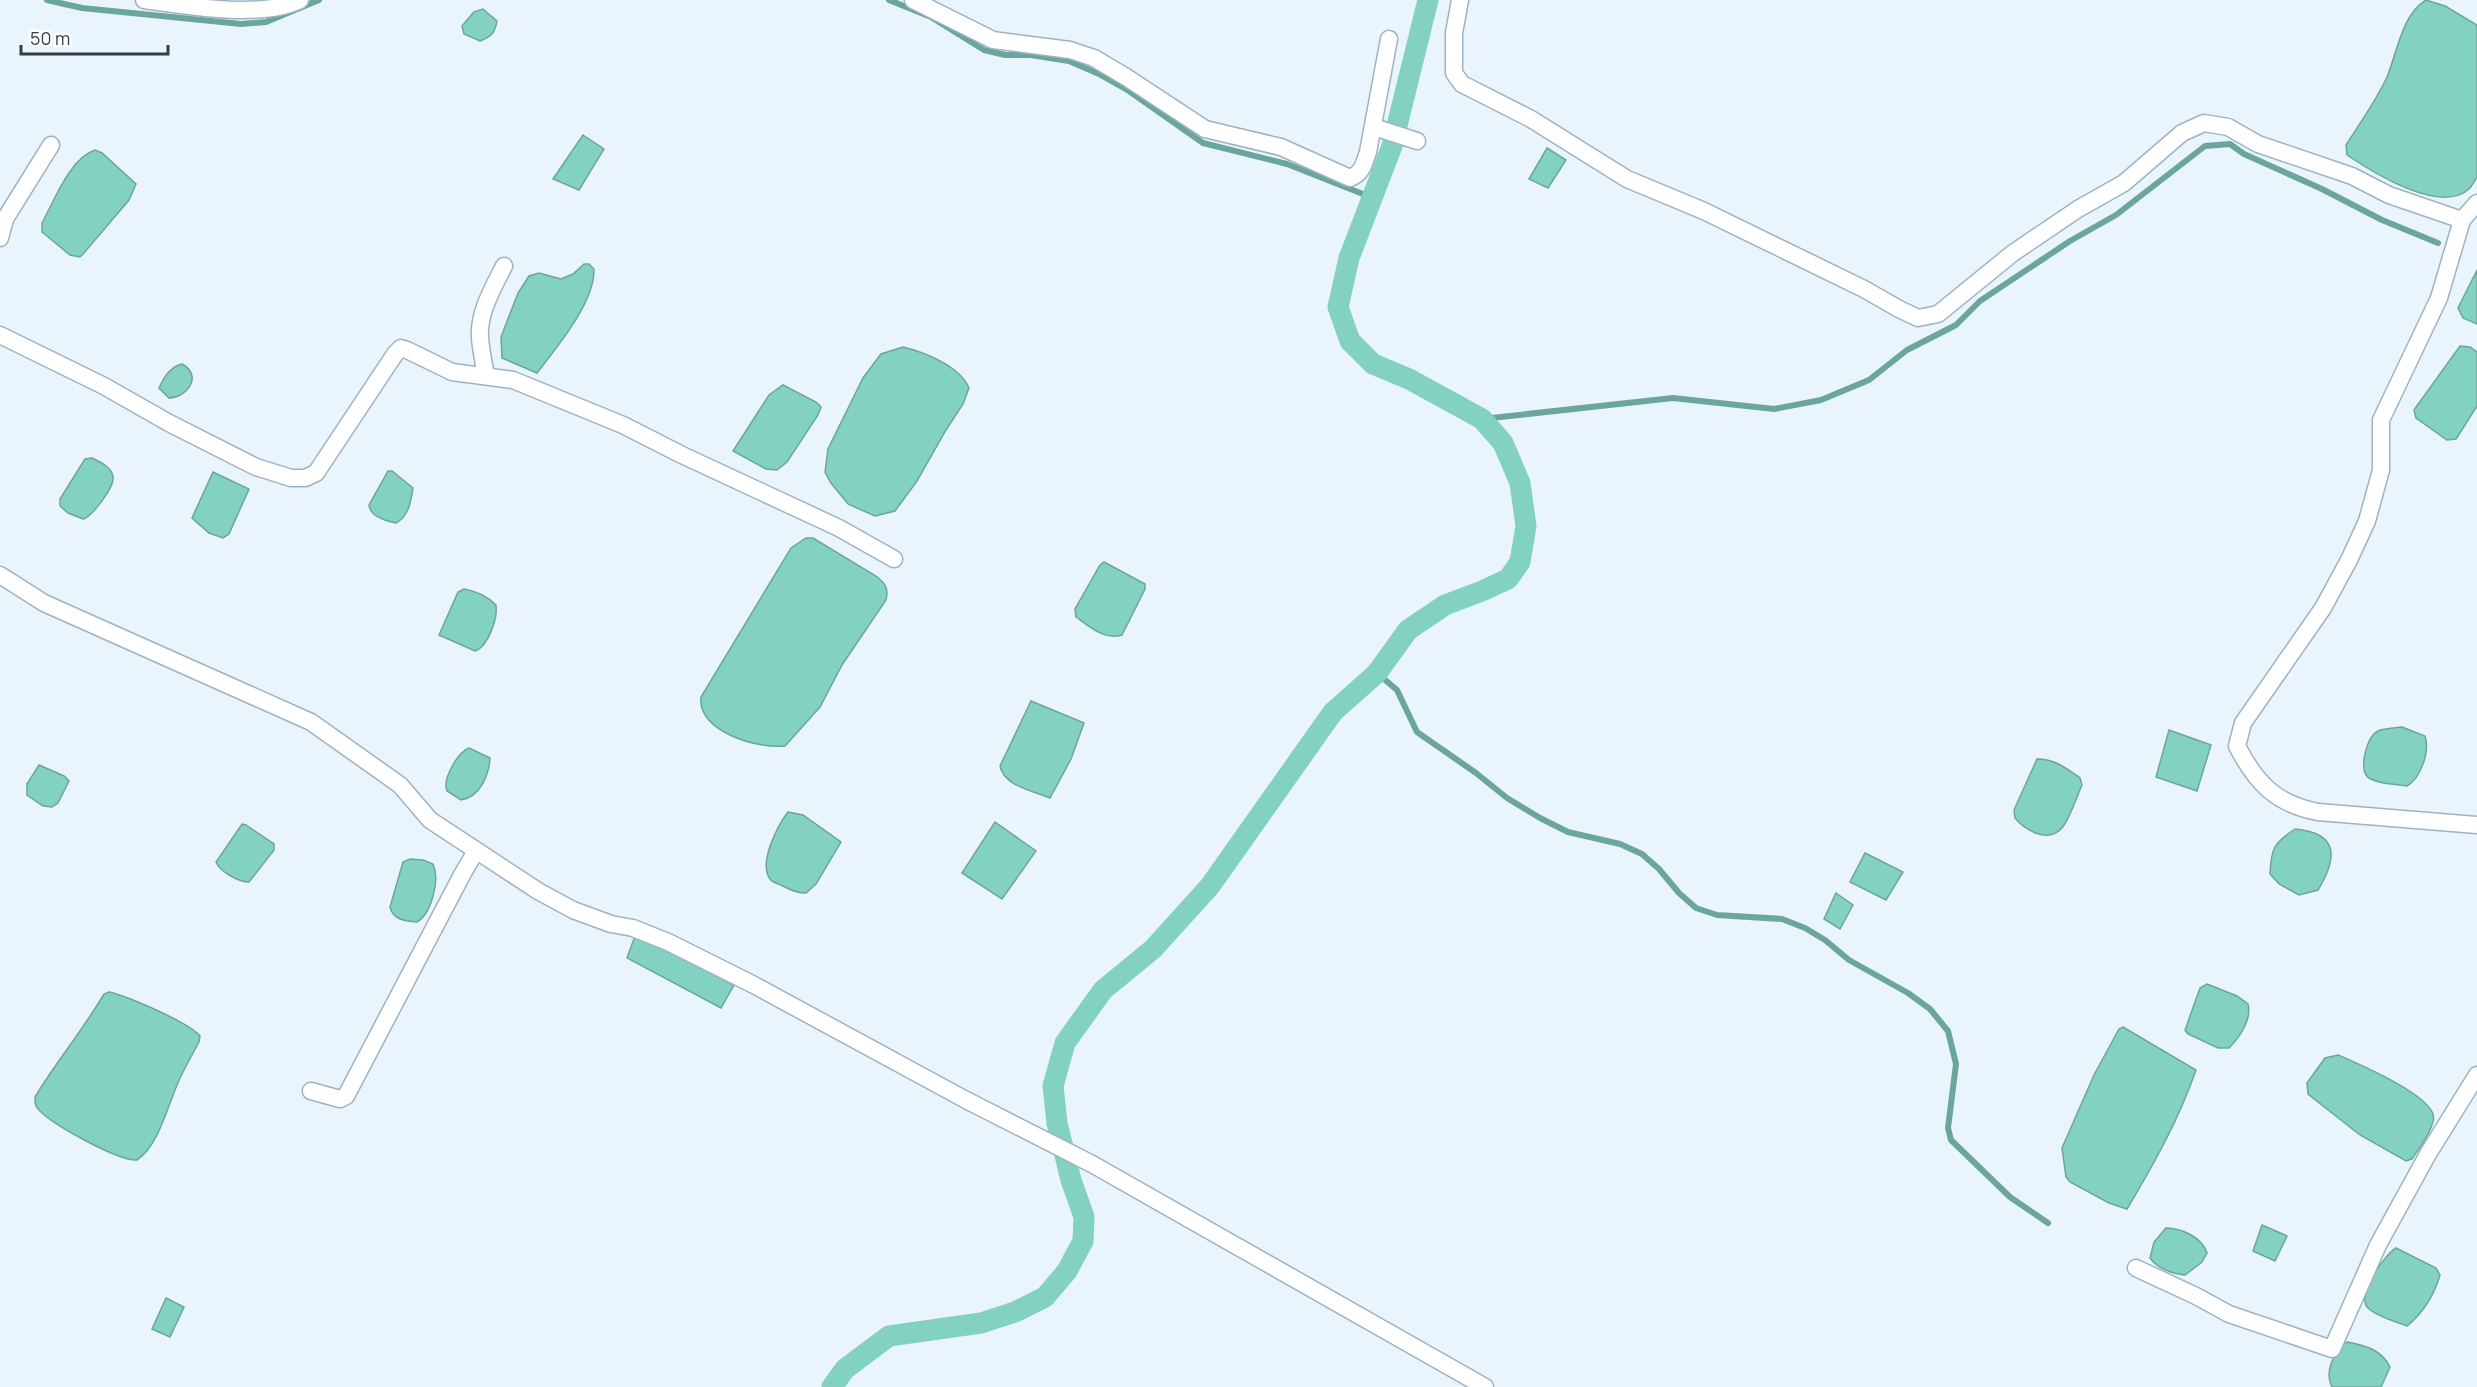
<svg xmlns="http://www.w3.org/2000/svg" width="2477" height="1387" font-family="Manrope,sans-serif">
	<style>
		.water { fill: #83d2c1; stroke: #6ba69c; stroke-width: 1.5 }
		.lines { fill: none; stroke-linecap: round; stroke-linejoin: round }
		.stream { stroke: #6ba69c; stroke-width: 6 }
		.canal { stroke: #83d2c1; stroke-width: 21 }
		.street-casing { stroke: #9cb3c7; stroke-width: 19 }
		.street { stroke: #fff; stroke-width: 16 }
	</style>
	<rect width="100%" height="100%" fill="#eaf4fc"/>
	<!-- water -->
	<g class="water">
		<path d="M2426 0 2445 6 2477 25V177C2475 180 2472 186 2469 189 2440 215 2372 172 2347 155L2346 145C2360 123 2376 101 2387 77 2397 53 2402 14 2426 0Z"/>
		<path d="M483 9 497 21C495 33 491 37 480 41L464 34 462 26 474 12Z"/>
		<polygon points="583,135 604,149 579,190 553,179"/>
		<polygon points="1547,148 1566,160 1548,188 1529,179"/>
		<path d="M95 150 102 153 136 184 129 200 83 254 80 257 70 255 42 232V223C54 201 70 158 95 150Z"/>
		<path d="M584 264H589L594 269C595 302 557 347 537 373L502 358 501 337 518 293 529 276 539 273 561 279 573 274Z"/>
		<polygon points="2477,270 2477,324 2463,318 2458,308"/>
		<polygon points="2460,346 2470,347 2477,352 2477,406 2456,439 2447,440 2416,418 2414,410"/>
		<path d="M903 347C924 352 960 366 969 388L963 404 946 430 917 481 895 511 875 516 848 504 831 483 825 472 828 449 863 378 881 354Z"/>
		<path d="M182 364C204 376 186 398 169 398L159 388C164 377 170 367 182 364Z"/>
		<polygon points="783,385 816,402 821,407 818,415 787,462 777,470 766,469 733,451 769,395"/>
		<path d="M92 458C100 462 112 467 113 477 115 486 92 517 83 519L68 513 60 506V499L85 459Z"/>
		<path d="M388 471H392L413 488C411 501 409 516 396 523 386 521 370 516 369 505Z"/>
		<polygon points="213,472 249,489 229,534 223,538 209,533 192,518"/>
		<path d="M806 538H813L876 576C885 583 889 588 886 600L842 665 820 707 785 746C758 749 697 732 701 697L791 548Z"/>
		<path d="M1104 562 1145 584V589L1122 635C1105 641 1089 626 1076 617L1075 609 1100 565Z"/>
		<path d="M464 589C476 591 487 596 496 605 498 618 488 647 475 651L439 635 458 592Z"/>
		<path d="M1031 701 1084 723 1071 759 1050 798C1033 791 1004 786 1000 766Z"/>
		<path d="M2402 727 2425 736C2430 751 2421 778 2407 786 2397 784 2372 784 2366 775 2360 765 2367 736 2378 731 2384 728 2395 728 2402 727Z"/>
		<polygon points="2169,730 2211,745 2197,791 2156,777"/>
		<path d="M469 748 490 758C489 775 480 797 461 800L447 791C442 779 458 752 469 748Z"/>
		<path d="M2037 759C2055 759 2066 768 2080 778L2082 785C2077 796 2069 821 2061 829 2047 843 2025 830 2015 818L2014 810Z"/>
		<polygon points="39,765 64,776 69,781 58,803 52,807 43,806 27,795 27,784"/>
		<path d="M788 812 803 815 841 842 816 884 806 893C797 893 790 890 783 886 779 884 773 883 770 879 758 863 778 825 788 812Z"/>
		<polygon points="995,822 1036,851 1002,899 962,873"/>
		<path d="M242 824 246 825 274 844V850L249 882C239 882 220 872 216 862Z"/>
		<path d="M2295 829C2340 833 2337 859 2318 890L2299 895 2279 884 2270 874C2271 848 2274 843 2295 829Z"/>
		<polygon points="1865,853 1903,872 1886,900 1850,882"/>
		<path d="M410 859 423 860 433 864C440 879 432 913 417 922 405 921 393 920 390 907L403 862Z"/>
		<polygon points="1836,893 1853,905 1840,929 1824,919"/>
		<polygon points="635,936 660,945 734,985 721,1008 627,958"/>
		<path d="M2207 984 2237 996 2248 1004C2252 1019 2240 1037 2229 1048H2218L2188 1034 2185 1030 2200 988Z"/>
		<path d="M109 992C127 996 188 1022 200 1036L199 1042C193 1053 187 1064 181 1076 169 1100 160 1145 137 1160 118 1161 53 1125 39 1110 35 1106 35 1103 35 1097 56 1062 83 1030 104 994Z"/>
		<path d="M2123 1027 2196 1070C2179 1119 2154 1164 2127 1209L2109 1203 2070 1182 2066 1177 2062 1148 2094 1075 2119 1029Z"/>
		<path d="M2338 1055C2359 1064 2425 1092 2433 1114 2437 1125 2418 1150 2412 1159L2406 1161 2360 1135 2308 1094 2307 1083 2325 1058Z"/>
		<polygon points="2262,1225 2287,1236 2275,1261 2253,1251"/>
		<path d="M2166 1228C2181 1228 2202 1237 2207 1253L2202 1262 2185 1275C2172 1274 2157 1268 2150 1258L2154 1242Z"/>
		<path d="M2396 1248 2436 1268 2440 1275C2434 1295 2423 1313 2407 1326 2395 1321 2377 1317 2368 1308 2356 1296 2384 1255 2396 1248Z"/>
		<polygon points="166,1298 184,1307 170,1337 152,1329"/>
		<path d="M2347 1342C2365 1345 2382 1350 2390 1367L2381 1387H2332C2324 1372 2334 1351 2347 1342Z"/>
	</g>
	<g class="lines">
		<!-- stream -->
		<g class="stream">
			<polyline points="47,0 82,8 241,24 266,22 319,0"/>
			<polyline points="889,0 931,17 984,50 1005,55 1031,55 1069,61 1099,74 1129,91 1203,143 1287,164 1373,198"/>
			<polyline points="1482,419 1673,398 1774,409 1821,400 1869,380 1907,350 1956,325 1980,301 2070,241 2116,215 2205,146 2230,144 2244,154 2322,189 2382,220 2438,243"/>
			<polyline points="1377,673 1397,690 1417,732 1476,773 1507,798 1540,818 1568,832 1620,844 1642,854 1659,869 1679,893 1696,908 1717,915 1782,919 1805,928 1825,940 1849,960 1908,993 1930,1009 1948,1031 1956,1064 1948,1128 1951,1140 2010,1197 2048,1223"/>
		</g>
		<!-- canal -->
		<polyline class="canal" points="832,1387 845,1369 889,1336 981,1323 1015,1312 1045,1297 1067,1271 1083,1241 1084,1217 1071,1180 1057,1123 1053,1086 1065,1043 1103,990 1153,949 1210,886 1333,712 1377,673 1408,630 1445,605 1482,591 1508,579 1520,562 1526,526 1520,483 1503,443 1482,419 1409,379 1373,364 1350,341 1338,307 1349,258 1392,146 1428,0"/>
		<!-- street casing -->
		<g class="street-casing">
			<g id="street">
				<path d="M144 0C186 6 262 19 300 0"/>
				<path d="M913 0 993 40 1070 50 1094 58 1126 77 1205 129 1281 147 1350 178C1363 173 1364 163 1368 152L1389 39"/>
				<polyline points="1460,0 1454,33 1454,73 1462,84 1531,119 1627,179 1704,211 1864,289 1899,309 1918,318 1938,314 2013,253 2078,209 2124,183 2182,133 2204,123 2228,127 2258,144 2352,176 2389,195 2462,220"/>
				<polyline points="1374,127 1417,141"/>
				<path d="M2477 203 2462 220 2439 298 2381 420V470L2367 521 2349 560 2323 608 2243 723 2237 746C2256 783 2276 804 2318 812L2477 825"/>
				<polyline points="0,238 5,219 51,145"/>
				<polyline points="0,335 104,386 169,423 256,467 291,478 305,478 316,473 395,354 401,348 407,350 452,372 513,380 623,425 682,455 839,528 894,559"/>
				<path d="M486 376C484 364 481 351 480 338 478 313 493 288 504 266"/>
				<polyline points="0,575 44,603 311,722 400,785 430,820 538,891 573,910 611,924 633,928 668,942 754,985 966,1100 1092,1164 1485,1387"/>
				<polyline points="311,1091 340,1099 346,1096 463,873 476,851"/>
				<polyline points="2136,1268 2196,1296 2229,1314 2332,1349 2378,1245 2428,1154 2477,1075"/>
			</g>
		</g>
		<!-- street -->
		<use href="#street" class="street"/>
	</g>
	<!-- scale -->
	<path d="M21 45v9h147v-9" fill="none" stroke="#343e46" stroke-width="3"/>
	<text x="30" y="45" font-size="18" fill="#343e46" stroke="#ffffff" stroke-width="4.5" paint-order="stroke">50 m</text>
</svg>
